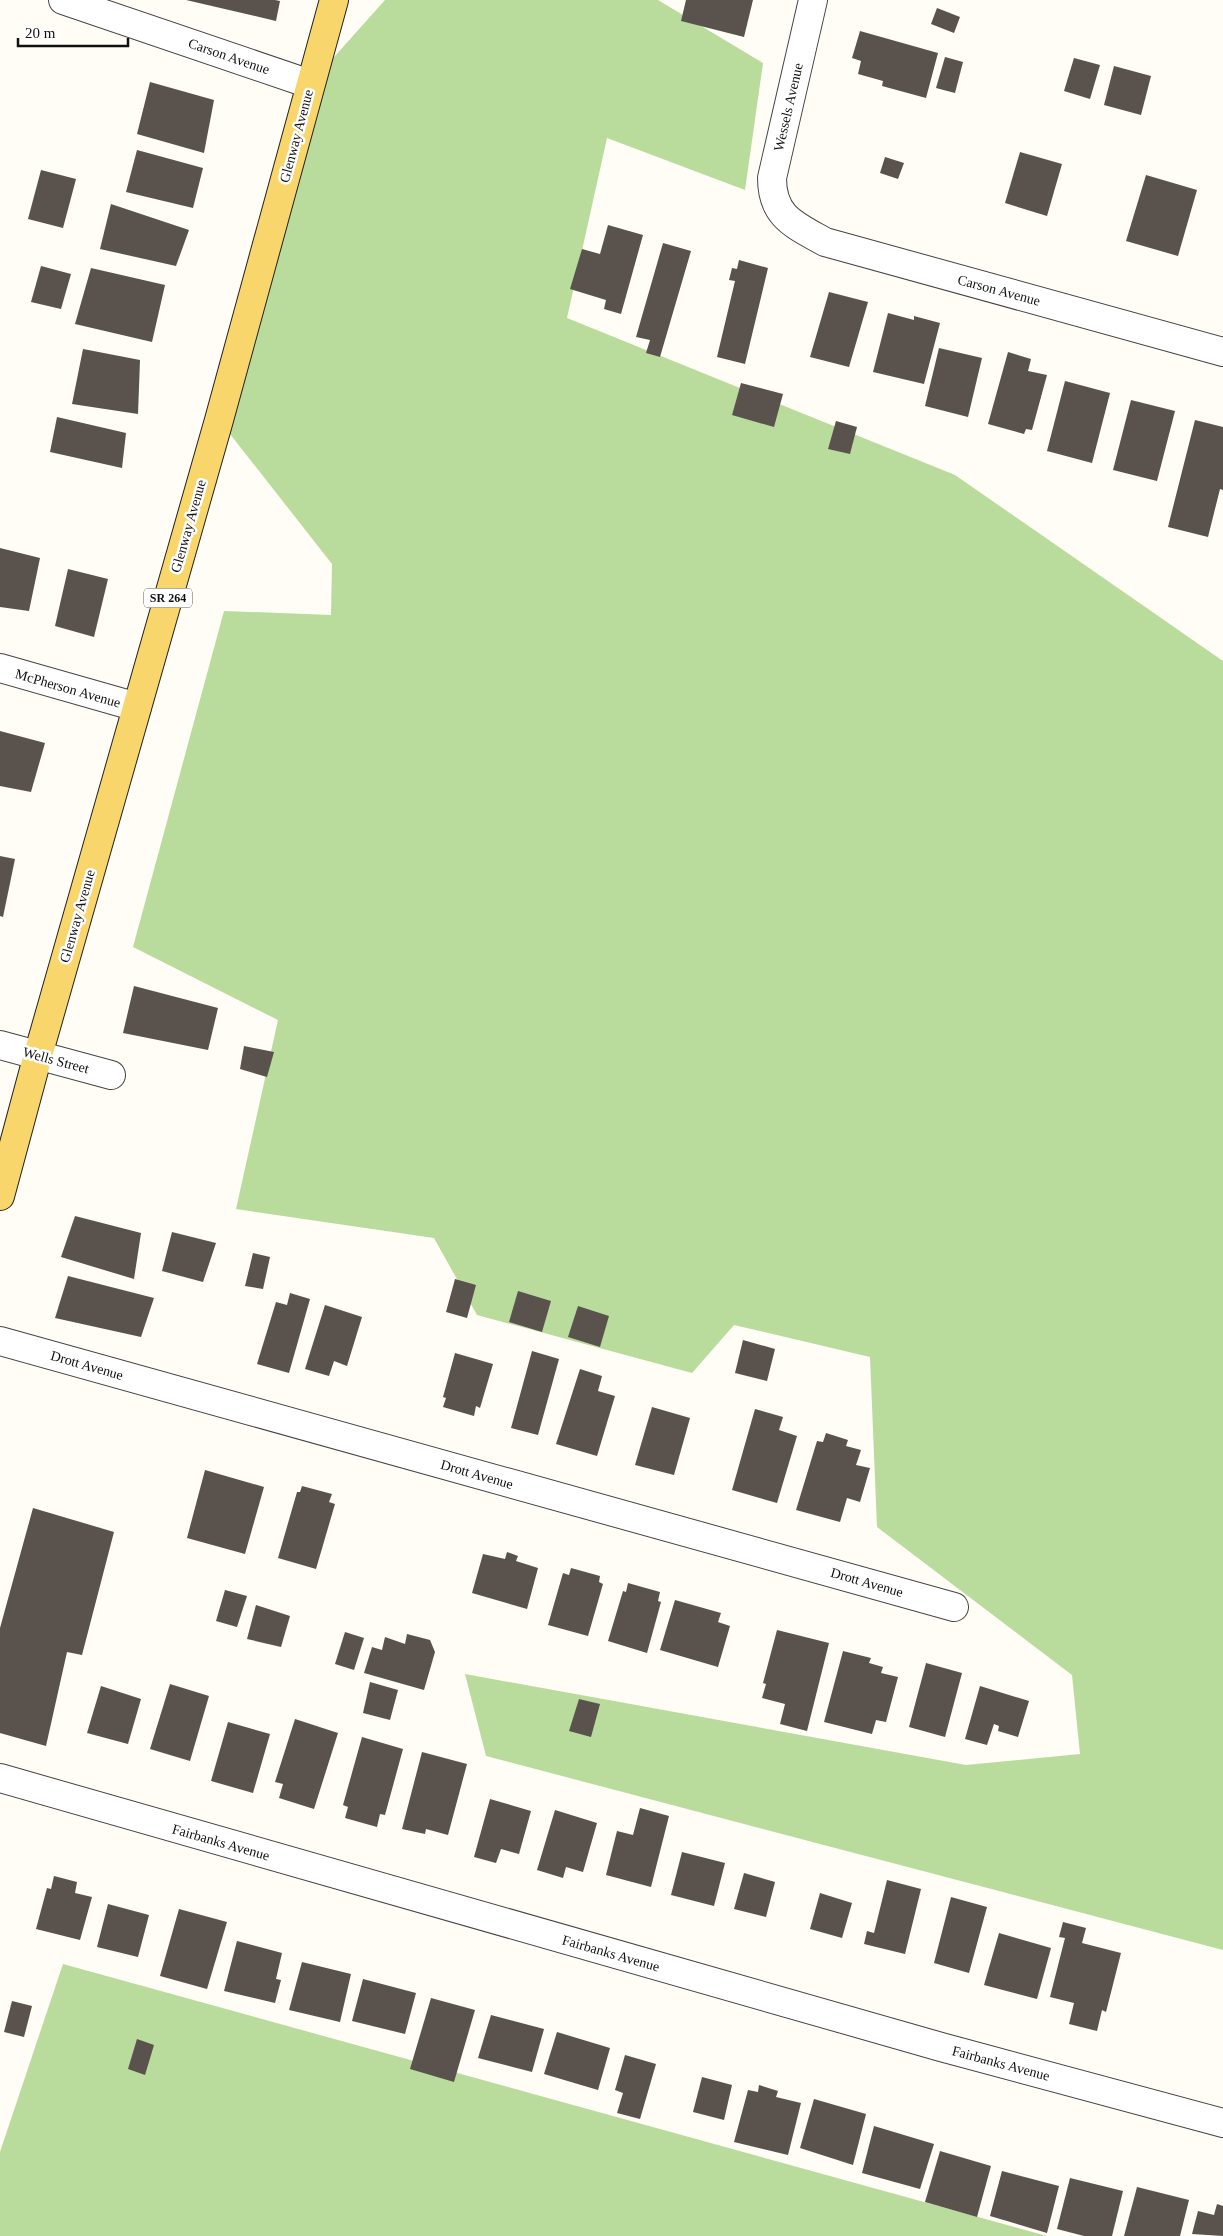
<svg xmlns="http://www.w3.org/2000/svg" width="1223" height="2236" font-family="'Times New Roman',serif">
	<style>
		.forest { fill: #b9dc9c }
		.building { fill: #5a524d }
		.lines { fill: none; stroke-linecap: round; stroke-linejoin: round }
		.minor-casing { stroke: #444; stroke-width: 30 }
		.primary-casing { stroke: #222; stroke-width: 30 }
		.minor { stroke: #fff; stroke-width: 28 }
		.primary { stroke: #f9d66b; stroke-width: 28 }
		.labels { text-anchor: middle; stroke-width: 5; stroke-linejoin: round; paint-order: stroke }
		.shield { fill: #fff; stroke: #585858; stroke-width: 1 }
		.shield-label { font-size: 12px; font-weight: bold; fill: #111 }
		.street-label { font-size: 14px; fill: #111; stroke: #fff }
	</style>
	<rect width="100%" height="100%" fill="#fffdf5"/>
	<!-- forest -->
	<g class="forest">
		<polygon points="385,0 658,0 763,63 745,190 607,138 567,318 955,475 1223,661 1223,1950 486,1756 465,1674 966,1765 1080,1754 1072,1675 877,1527 870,1357 734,1325 692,1373 477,1315 434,1238 236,1209 278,1020 133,947 224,611 331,615 332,564 219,420 310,84"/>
		<polygon points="63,1964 1047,2236 0,2236 0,2152"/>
	</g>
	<!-- building -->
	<g class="building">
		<polygon points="186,0 275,0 280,1 276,21"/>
		<polygon points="686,0 753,0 744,37 681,21"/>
		<polygon points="937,8 960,17 954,33 931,24"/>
		<polygon points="860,31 938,53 926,98 882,86 883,81 858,74 861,61 852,58"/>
		<polygon points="945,57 963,62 955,93 936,88"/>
		<polygon points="1074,58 1100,65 1090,99 1064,91"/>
		<polygon points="1114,66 1151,76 1141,115 1104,105"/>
		<polygon points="150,82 214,100 204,153 137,134"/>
		<polygon points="137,150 203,168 193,208 126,192"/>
		<polygon points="1020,152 1062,164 1047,216 1005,203"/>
		<polygon points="885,157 904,163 898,179 880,173"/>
		<polygon points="41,170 76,179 63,228 28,219"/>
		<polygon points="1146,175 1197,190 1178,256 1126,241"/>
		<polygon points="111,204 189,230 176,266 100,249"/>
		<polygon points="608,225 643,235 621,314 604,309 606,300 570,289 582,249 600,254"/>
		<polygon points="663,243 691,251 660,357 646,353 650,340 636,337"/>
		<polygon points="739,260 768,268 745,364 717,357 735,281 729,280 732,268 737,269"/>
		<polygon points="41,266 71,274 61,309 31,302"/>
		<polygon points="91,268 165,285 152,342 75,324"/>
		<polygon points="829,292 868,302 849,367 810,357"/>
		<polygon points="888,313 914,320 914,316 940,323 924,384 873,372"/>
		<polygon points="939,348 982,358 968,417 925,406"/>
		<polygon points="83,349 140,360 138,414 72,404"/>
		<polygon points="1008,352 1031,359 1028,371 1047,375 1032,430 1026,429 1024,434 988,424"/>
		<polygon points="1065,381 1110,393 1092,463 1047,451"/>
		<polygon points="741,383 783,394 774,427 732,415"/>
		<polygon points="1131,400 1175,411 1157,481 1113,470"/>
		<polygon points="57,417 126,433 122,468 50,452"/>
		<polygon points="1195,420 1223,427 1223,490 1220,489 1208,537 1168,527"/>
		<polygon points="836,421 857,427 850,454 828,449"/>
		<polygon points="0,548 40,558 29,611 0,607"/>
		<polygon points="68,569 108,579 94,637 55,626"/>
		<polygon points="0,731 45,743 31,792 0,786"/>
		<polygon points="0,856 15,859 3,917 0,916"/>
		<polygon points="134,986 218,1008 208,1050 123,1033"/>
		<polygon points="244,1046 274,1052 267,1077 240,1069"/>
		<polygon points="75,1216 141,1233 134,1279 61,1257"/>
		<polygon points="172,1232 216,1243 203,1282 162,1271"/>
		<polygon points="253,1253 270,1257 263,1289 245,1286"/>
		<polygon points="68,1276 154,1298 141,1337 55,1318"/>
		<polygon points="455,1279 476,1285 467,1318 446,1312"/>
		<polygon points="518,1291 551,1301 542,1332 509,1322"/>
		<polygon points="290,1293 310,1299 289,1373 257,1364 276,1302 287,1305"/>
		<polygon points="325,1305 362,1317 347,1366 334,1361 329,1376 305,1369"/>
		<polygon points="578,1306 609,1316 600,1347 568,1337"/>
		<polygon points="743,1340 775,1349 767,1381 735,1373"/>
		<polygon points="532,1351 559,1359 538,1435 511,1428"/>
		<polygon points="455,1353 493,1364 480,1408 476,1406 474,1416 443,1407 446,1398 443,1397"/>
		<polygon points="580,1369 602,1376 598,1391 615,1396 597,1456 556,1444"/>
		<polygon points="652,1407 690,1418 674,1475 635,1465"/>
		<polygon points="755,1409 783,1417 779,1430 797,1436 777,1503 732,1490"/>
		<polygon points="826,1433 848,1440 846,1446 861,1450 856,1465 870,1468 860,1502 847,1498 840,1522 796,1510 817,1441 823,1442"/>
		<polygon points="205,1470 264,1487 245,1554 187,1538"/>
		<polygon points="302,1486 332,1494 329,1502 335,1504 316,1569 278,1558 297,1492 300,1492"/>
		<polygon points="33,1508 114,1532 82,1655 67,1652 46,1746 0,1733 0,1628"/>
		<polygon points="507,1552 518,1556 516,1561 538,1568 527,1609 472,1593 483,1554 505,1559"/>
		<polygon points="571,1568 600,1576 599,1582 603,1584 588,1636 548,1625 563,1573 569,1575"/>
		<polygon points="628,1583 660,1592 658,1601 661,1602 647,1653 608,1641 623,1591 626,1592"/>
		<polygon points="225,1590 247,1596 237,1627 216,1621"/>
		<polygon points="675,1600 721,1613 718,1622 730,1626 718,1667 660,1650"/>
		<polygon points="256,1605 290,1616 281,1647 247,1639"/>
		<polygon points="777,1630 829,1643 807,1731 780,1724 785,1704 762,1698 766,1684 763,1683"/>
		<polygon points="345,1632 364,1638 354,1670 335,1664"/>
		<polygon points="407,1634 430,1640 435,1652 424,1690 364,1673 372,1647 382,1650 385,1637 405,1644"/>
		<polygon points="843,1651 871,1658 869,1663 883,1667 881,1673 898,1677 886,1722 876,1720 872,1734 824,1722"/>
		<polygon points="926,1663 962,1673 945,1737 909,1727"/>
		<polygon points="370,1682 398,1690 390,1720 363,1713"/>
		<polygon points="170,1684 209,1696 190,1761 150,1749"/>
		<polygon points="101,1686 141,1699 128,1744 87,1733"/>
		<polygon points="980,1686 1029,1701 1018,1737 998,1731 999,1726 994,1724 987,1745 965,1739"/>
		<polygon points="579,1699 600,1704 591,1737 569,1731"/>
		<polygon points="295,1719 338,1733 314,1809 279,1798 283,1784 275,1782"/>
		<polygon points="228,1722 270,1734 253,1793 211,1781"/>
		<polygon points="362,1737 403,1749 385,1815 380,1814 377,1827 345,1818 348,1807 343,1805"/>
		<polygon points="422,1752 467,1764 448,1835 426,1829 425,1834 402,1829"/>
		<polygon points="490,1799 531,1811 519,1854 501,1849 496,1863 474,1857"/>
		<polygon points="640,1808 669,1816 651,1887 606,1875 617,1831 633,1835"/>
		<polygon points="555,1810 597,1823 583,1872 566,1867 563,1878 537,1870"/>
		<polygon points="682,1852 725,1863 714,1906 671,1895"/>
		<polygon points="744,1873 775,1882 766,1917 734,1909"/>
		<polygon points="54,1876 77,1882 75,1893 92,1897 80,1940 36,1929 47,1888 51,1889"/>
		<polygon points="887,1880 921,1889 905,1954 864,1944 867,1931 874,1933"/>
		<polygon points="820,1893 852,1903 842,1938 810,1929"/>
		<polygon points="951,1897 987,1907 969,1973 934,1963"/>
		<polygon points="108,1904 149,1915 138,1957 97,1947"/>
		<polygon points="179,1909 227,1922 207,1989 160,1976"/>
		<polygon points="1063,1922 1086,1928 1082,1943 1121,1953 1106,2012 1102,2010 1097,2031 1069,2024 1074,2003 1050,1997 1065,1938 1059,1937"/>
		<polygon points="999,1933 1051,1948 1037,1999 984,1985"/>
		<polygon points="237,1941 282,1953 276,1979 281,1980 275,2003 224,1991"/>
		<polygon points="302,1962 351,1974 340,2022 289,2010"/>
		<polygon points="363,1979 416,1993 405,2034 352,2021"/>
		<polygon points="431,1998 475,2010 454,2082 410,2069"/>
		<polygon points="12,2001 32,2006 24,2037 4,2032"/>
		<polygon points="491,2015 544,2029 532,2072 478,2058"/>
		<polygon points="557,2032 610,2048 598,2090 544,2074"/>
		<polygon points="137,2039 154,2045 145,2075 128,2069"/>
		<polygon points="625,2055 656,2064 640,2119 617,2113 623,2093 615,2090"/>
		<polygon points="702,2077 732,2085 724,2120 693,2112"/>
		<polygon points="759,2085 778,2091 776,2097 801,2103 788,2155 734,2142 748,2090 758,2092"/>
		<polygon points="814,2099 866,2114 853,2165 800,2148"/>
		<polygon points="874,2126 934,2144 920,2189 862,2173"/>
		<polygon points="940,2151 991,2166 977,2217 925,2202"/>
		<polygon points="1002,2171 1059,2186 1047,2233 990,2216"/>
		<polygon points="1070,2178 1123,2191 1112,2236 1084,2236 1057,2229"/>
		<polygon points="1137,2187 1189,2200 1180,2236 1124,2236"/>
		<polygon points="1217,2204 1223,2206 1223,2236 1192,2234 1198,2211 1214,2215"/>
	</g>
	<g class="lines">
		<!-- minor casing -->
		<g class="minor-casing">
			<g id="minor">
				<polyline points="63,0 310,84"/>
				<path d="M813 0 772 178C772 217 795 225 825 242L1223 352"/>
				<polyline points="0,668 137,707"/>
				<polyline points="0,1045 111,1075"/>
				<polyline points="0,1341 954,1607"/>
				<polyline points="0,1778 941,2047 1223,2123"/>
			</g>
		</g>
		<!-- primary casing -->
		<g class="primary-casing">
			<polyline id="primary" points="0,1196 38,1055 219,420 334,0"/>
		</g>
		<!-- minor -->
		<use href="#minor" class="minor"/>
		<!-- primary -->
		<use href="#primary" class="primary"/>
	</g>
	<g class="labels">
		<!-- shield labels -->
		<rect class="shield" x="144" y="588.5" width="48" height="19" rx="4"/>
		<g class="shield-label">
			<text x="168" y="602">SR 264</text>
		</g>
		<!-- street labels -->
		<g class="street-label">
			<text transform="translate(229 56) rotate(19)" y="5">Carson Avenue</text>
			<text transform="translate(788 107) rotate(-77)" y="5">Wessels Avenue</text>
			<text transform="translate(296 136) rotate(-75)" y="5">Glenway Avenue</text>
			<text transform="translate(999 290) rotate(15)" y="5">Carson Avenue</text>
			<text transform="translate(188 526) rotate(-74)" y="5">Glenway Avenue</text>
			<text transform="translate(68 688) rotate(16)" y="5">McPherson Avenue</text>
			<text transform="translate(77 916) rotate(-74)" y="5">Glenway Avenue</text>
			<text transform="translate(56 1060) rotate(15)" y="5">Wells Street</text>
			<text transform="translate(87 1365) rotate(16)" y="5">Drott Avenue</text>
			<text transform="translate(477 1474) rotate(16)" y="5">Drott Avenue</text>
			<text transform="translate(867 1582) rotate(16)" y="5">Drott Avenue</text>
			<text transform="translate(221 1842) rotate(16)" y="5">Fairbanks Avenue</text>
			<text transform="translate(611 1953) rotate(16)" y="5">Fairbanks Avenue</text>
			<text transform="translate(1001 2063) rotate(15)" y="5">Fairbanks Avenue</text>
		</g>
	</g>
	<!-- scale -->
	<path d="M18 38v8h110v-8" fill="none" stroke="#111111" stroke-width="2.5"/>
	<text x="25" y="38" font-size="15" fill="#111111" stroke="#ffffff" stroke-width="4" paint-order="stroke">20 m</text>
</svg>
